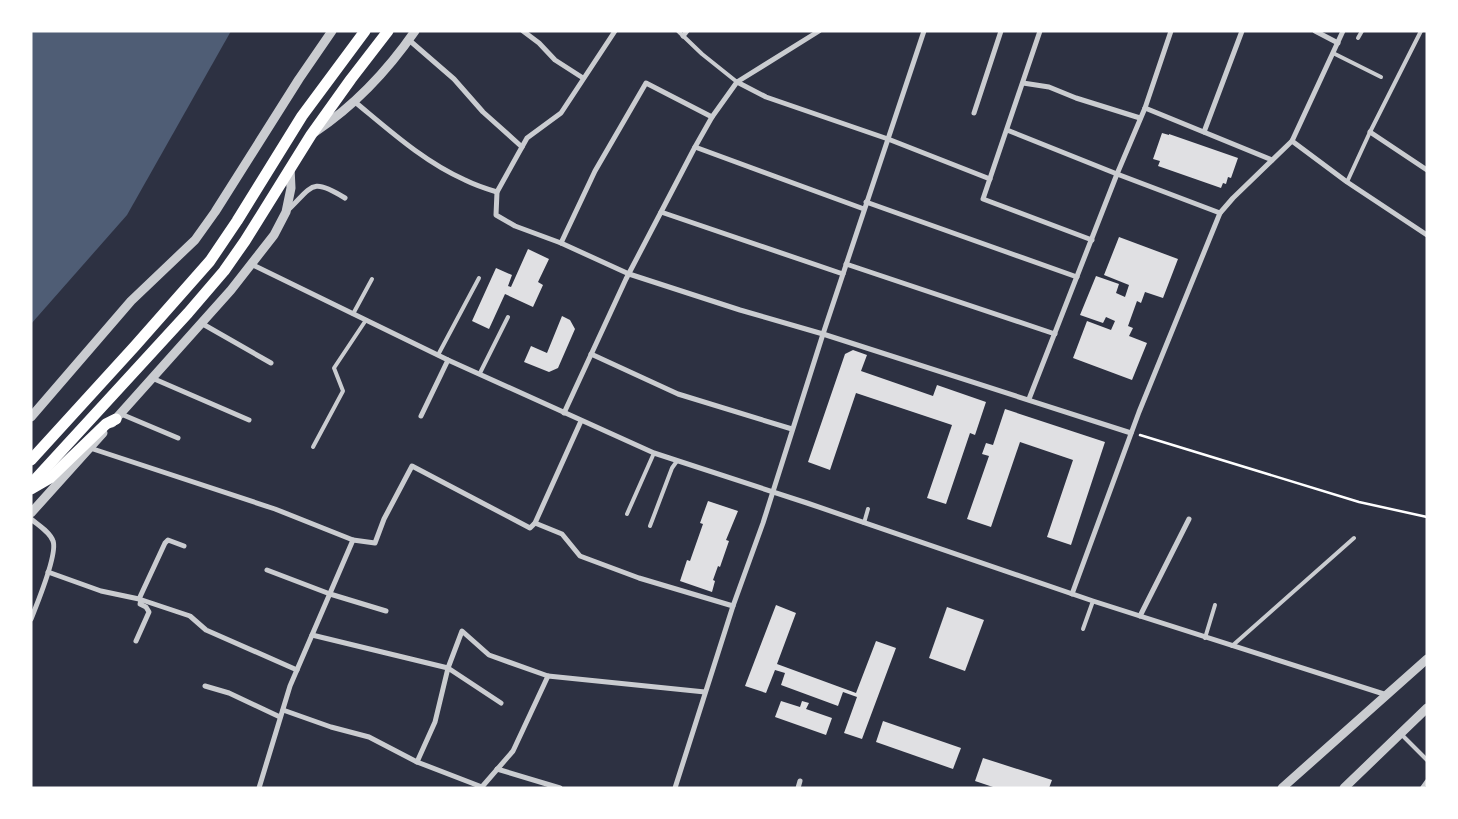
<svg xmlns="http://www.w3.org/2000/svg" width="1458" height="819" font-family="'Nunito Sans',sans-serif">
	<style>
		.water { fill: #4f5d75 }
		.building { fill: #e0e0e3 }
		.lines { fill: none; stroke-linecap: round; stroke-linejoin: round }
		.path { stroke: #fff; stroke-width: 2.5 }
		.service { stroke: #caccd0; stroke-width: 4 }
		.minor { stroke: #caccd0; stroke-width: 5 }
		.tertiary { stroke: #caccd0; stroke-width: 9 }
		.primary { stroke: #fff; stroke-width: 11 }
	</style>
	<rect width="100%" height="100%" fill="#2d3142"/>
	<!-- water -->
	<polygon class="water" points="31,31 231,31 127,215 31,324"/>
	<!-- building -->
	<g class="building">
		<polygon points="1162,133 1169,135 1169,134 1238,158 1231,178 1228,177 1226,184 1223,183 1221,188 1158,166 1160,161 1153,159"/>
		<polygon points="1119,237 1178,259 1163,298 1145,292 1141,303 1137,301 1128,326 1133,328 1129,336 1147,343 1132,380 1073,358 1087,321 1111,330 1115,321 1106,317 1103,323 1080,315 1096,276 1119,284 1116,293 1125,297 1129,285 1104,275"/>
		<polygon points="528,249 549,259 538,282 543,285 533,307 505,294 489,329 472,321 496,268 512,275 508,286 511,287"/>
		<polygon points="562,316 570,320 575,329 558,368 549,372 524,362 531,346 547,353"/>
		<polygon points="853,350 867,355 861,371 933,396 937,385 986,402 975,435 970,433 946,504 927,498 952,425 856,393 830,470 808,462 845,354"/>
		<polygon points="1005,409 1105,442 1071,545 1047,537 1073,460 1020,442 991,527 967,519 989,456 982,454 986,443 993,445"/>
		<polygon points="708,501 738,511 726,540 729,541 720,567 718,566 713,580 715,581 712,592 680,581 687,560 690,561 703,524 700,523"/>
		<polygon points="776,605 796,613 777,664 856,693 876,641 896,648 862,739 844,733 857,697 843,692 838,706 781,685 785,673 775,670 766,693 745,686"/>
		<polygon points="947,607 984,620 965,671 929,658"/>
		<polygon points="781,701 800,707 802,701 809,703 806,709 832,718 826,735 775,717"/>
		<polygon points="883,721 961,748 953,769 876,742"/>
		<polygon points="983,758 1052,780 1049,788 996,788 975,781"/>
	</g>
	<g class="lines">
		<!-- path -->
		<polyline class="path" points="1140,435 1359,502 1427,517"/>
		<!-- service -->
		<g class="service">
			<polyline points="678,31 702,54 737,82"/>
			<polyline points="1358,38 1362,31"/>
			<polyline points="1333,53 1381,77"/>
			<polyline points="1347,182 1370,132 1421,31"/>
			<polyline points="353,314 372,279"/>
			<polyline points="438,355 479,278"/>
			<polyline points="480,373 508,317"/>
			<polyline points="313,447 343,391 334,368 366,320"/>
			<polyline points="627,514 654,453"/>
			<polyline points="864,523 868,509"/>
			<polyline points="650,526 672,468 677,461"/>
			<polyline points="1083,629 1093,601"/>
			<polyline points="1205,638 1215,605"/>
			<polyline points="1232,646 1354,538"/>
			<polyline points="1400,733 1427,760"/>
			<polyline points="1422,788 1427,781"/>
		</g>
		<!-- minor -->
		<g class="minor">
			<polyline points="523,31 539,43 555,60 583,78"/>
			<polyline points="615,31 561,113 527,138 497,192 496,215 515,226 561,243 629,274 740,310 823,334 1131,433"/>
			<polyline points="1040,31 983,199 1092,240"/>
			<polyline points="1315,31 1338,43"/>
			<polyline points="683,36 687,31"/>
			<polyline points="409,40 454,79 483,112 522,147"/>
			<polyline points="737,82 766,97 888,139 990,179"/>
			<polyline points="1023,83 1049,87 1076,98 1140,118"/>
			<path d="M355 102C389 130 424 162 465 180 475 185 487 189 497 192"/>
			<polyline points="1145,108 1272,160"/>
			<polyline points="974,113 1001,31"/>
			<polyline points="1007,130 1117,174 1220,213"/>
			<polyline points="1204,132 1242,31"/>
			<polyline points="1370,132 1427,170"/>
			<polyline points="1292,141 1347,182 1427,235"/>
			<polyline points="695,147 864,209"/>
			<polyline points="866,202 1077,277"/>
			<path d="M288 210C313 186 311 177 345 198"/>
			<polyline points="661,212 843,274"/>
			<polyline points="561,243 595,171 646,83 712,117"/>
			<polyline points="846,264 1055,334"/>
			<polyline points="253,265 448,360 654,453 807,503 1093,601 1387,695"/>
			<polyline points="201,323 271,363"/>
			<polyline points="591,354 678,394 792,429"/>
			<polyline points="152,378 249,420"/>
			<polyline points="1029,399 1117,174 1145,108 1171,31"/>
			<polyline points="564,413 626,279 695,147 712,117 737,82 819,31"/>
			<polyline points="121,414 178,438"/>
			<polyline points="421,416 448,360"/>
			<polyline points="90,448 275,509 353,540 375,543 384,519 412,466 530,528 535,523 581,421"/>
			<path d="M31 519C38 525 50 532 53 541 58 554 37 604 31 619"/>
			<polyline points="535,523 562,534 580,556 639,578 733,606"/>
			<polyline points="267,570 330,594 386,611"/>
			<polyline points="48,572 101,591 139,599 190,616 206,630 297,670"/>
			<polyline points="1072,594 1139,412 1220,213 1233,198 1292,141 1343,31"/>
			<polyline points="139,599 165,543 168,540 184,546"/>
			<polyline points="1140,616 1189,519"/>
			<polyline points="312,635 448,668 462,631 489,655 548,676 705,692"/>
			<polyline points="136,641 149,612 146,607 140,604 141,600"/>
			<polyline points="205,686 229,693 280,717"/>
			<polyline points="283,710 331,727 369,737 417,762 482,787"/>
			<polyline points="417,762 435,722 448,668 501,703"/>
			<polyline points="497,769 560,788"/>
			<polyline points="259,788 290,686 353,540"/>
			<polyline points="481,788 513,751 548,676"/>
			<polyline points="675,788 733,606 763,523 823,334 924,31"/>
			<polyline points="798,788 800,781"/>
		</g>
		<!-- tertiary -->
		<g class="tertiary">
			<path d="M315 132C354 106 388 70 415 31"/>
			<polyline points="31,417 131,301 195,240 215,212 299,79 332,31"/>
			<polyline points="112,423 231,290 274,235 286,212 291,188 290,168"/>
			<polyline points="31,513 103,433"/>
			<polyline points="1282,788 1427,659"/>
			<polyline points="1344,788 1427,708"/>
		</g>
		<!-- primary -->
		<g class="primary">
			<polyline points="31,460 135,346 210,261 237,221 302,116 365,31"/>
			<polyline points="31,484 188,313 224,271 245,241 311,135 351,79 388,31"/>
			<polyline points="31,489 50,478 106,424 116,419"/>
		</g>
	</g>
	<!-- border -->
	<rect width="1458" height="819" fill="none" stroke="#ffffff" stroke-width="65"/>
</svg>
